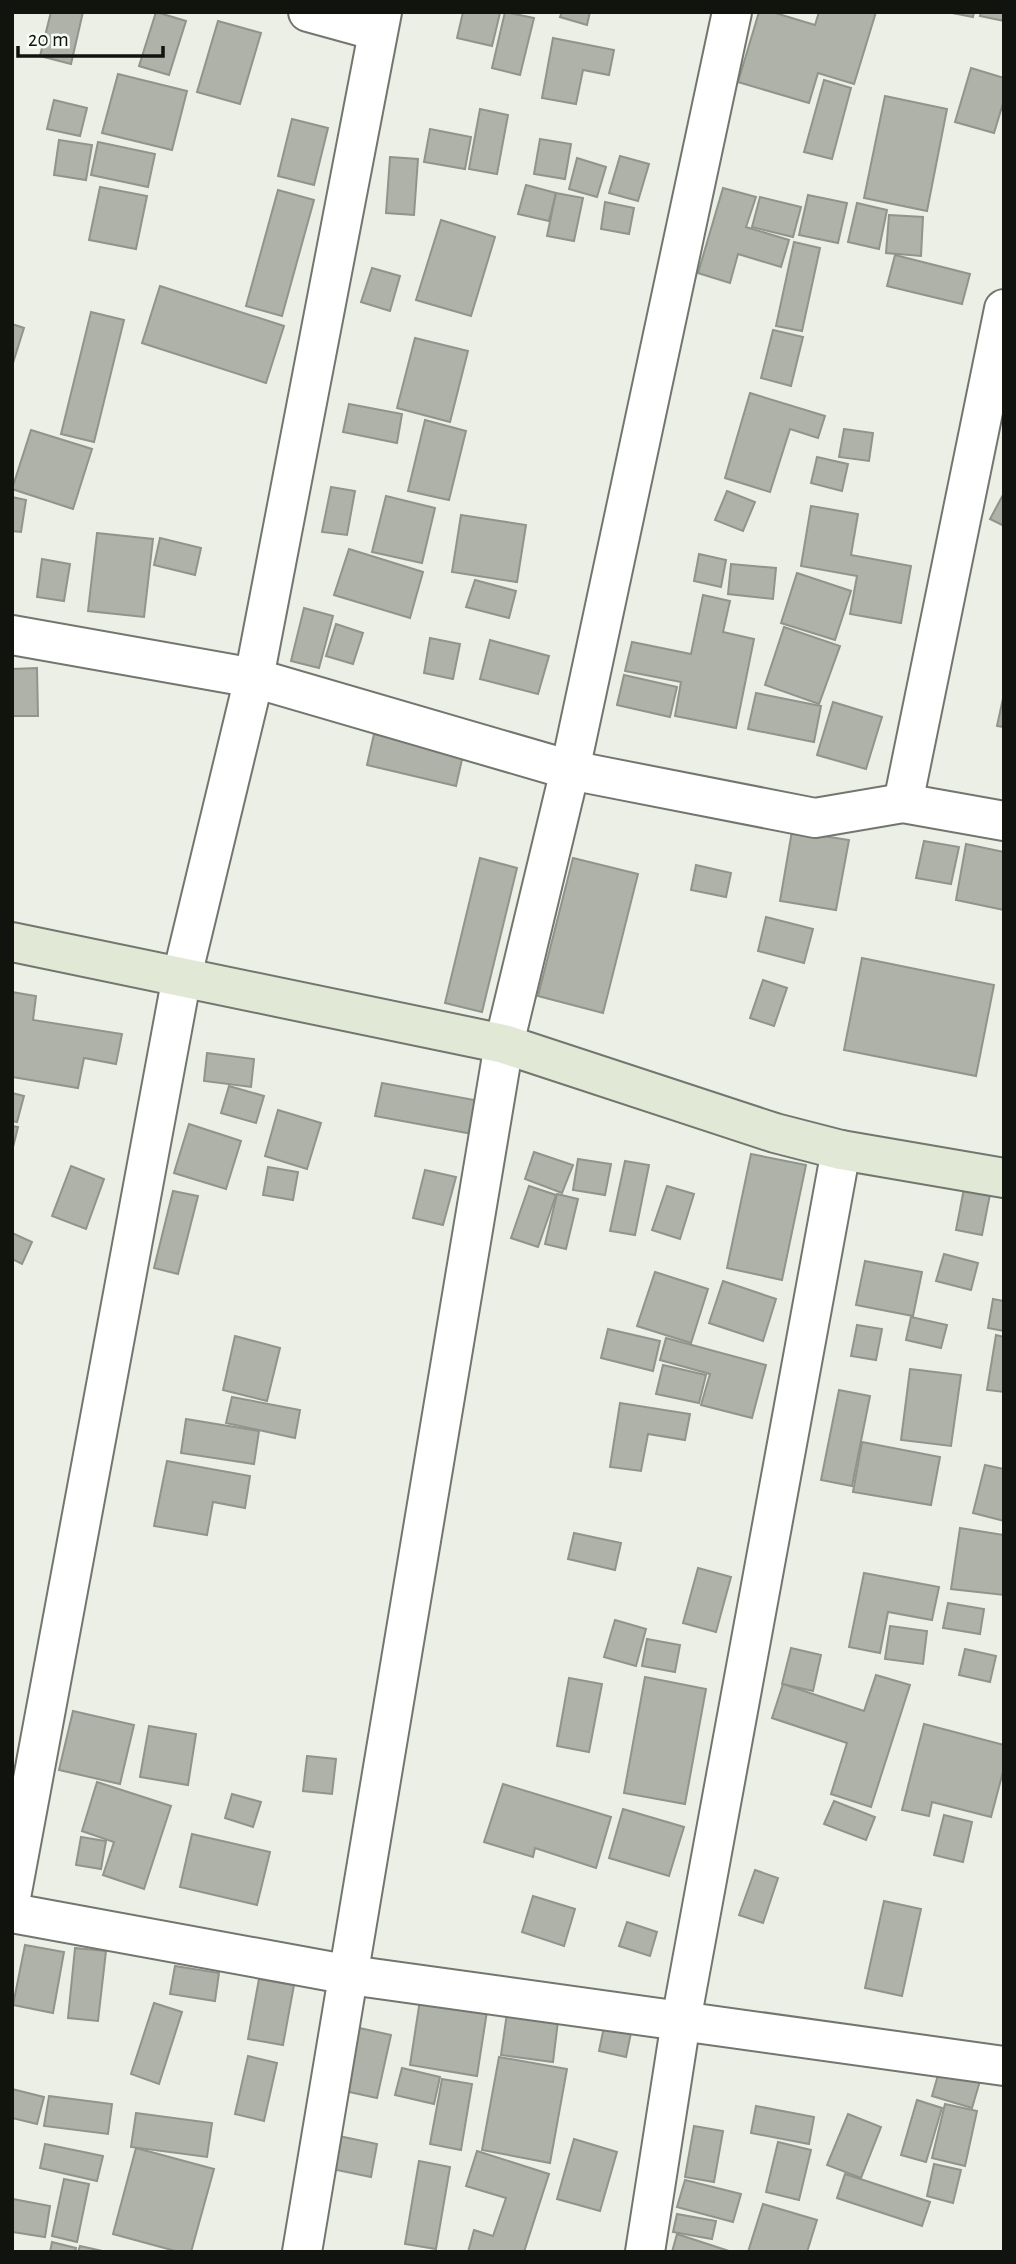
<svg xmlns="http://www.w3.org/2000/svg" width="1016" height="2264" font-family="'Alegreya Sans',sans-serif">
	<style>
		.building { fill: #aeb2a9; stroke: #90948b; stroke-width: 2 }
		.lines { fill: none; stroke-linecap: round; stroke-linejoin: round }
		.minor-casing { stroke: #72766e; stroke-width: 42 }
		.secondary-casing { stroke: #72766e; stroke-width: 42 }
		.minor { stroke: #fff; stroke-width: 38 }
		.secondary { stroke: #e1e9d6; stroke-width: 38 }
	</style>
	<rect width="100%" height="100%" fill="#ebefe6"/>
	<!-- building -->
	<g class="building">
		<polygon points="51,12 83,12 71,64 40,56"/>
		<polygon points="156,12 186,21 169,75 139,66"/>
		<polygon points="463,12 500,13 492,46 457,38"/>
		<polygon points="505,12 534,18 520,75 492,68"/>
		<polygon points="562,12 590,12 587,25 560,17"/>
		<polygon points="759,12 772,12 815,25 819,12 876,12 854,84 818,73 809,103 738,82"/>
		<polygon points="947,12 974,12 973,17"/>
		<polygon points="981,12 1004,12 1004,21 980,16"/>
		<polygon points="218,21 261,33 240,104 197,92"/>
		<polygon points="553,38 614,50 609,75 583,70 576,104 542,98"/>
		<polygon points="971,68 1004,78 1004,100 994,133 955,122"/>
		<polygon points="118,74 187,91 172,150 102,133"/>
		<polygon points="824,80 851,88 832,159 804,152"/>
		<polygon points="885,96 947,109 927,211 864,198"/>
		<polygon points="54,100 87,108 80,136 47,129"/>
		<polygon points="480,109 508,115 497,174 469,169"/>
		<polygon points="292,119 328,128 314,185 278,176"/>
		<polygon points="430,129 471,137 465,169 424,162"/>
		<polygon points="540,139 571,144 565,179 534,174"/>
		<polygon points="59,140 92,145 86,180 54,175"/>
		<polygon points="98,142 155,154 148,187 91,175"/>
		<polygon points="620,156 649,164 638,201 609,193"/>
		<polygon points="390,157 418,159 414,215 386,213"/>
		<polygon points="577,158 606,167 597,197 569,189"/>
		<polygon points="526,185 556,193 549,221 518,214"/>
		<polygon points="100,187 147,196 136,249 89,240"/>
		<polygon points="723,188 756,197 746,227 789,240 781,267 738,254 730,283 698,273"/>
		<polygon points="278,190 314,200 282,316 246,306"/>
		<polygon points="556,193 583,198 574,241 547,236"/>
		<polygon points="808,195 847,203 838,243 799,235"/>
		<polygon points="760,197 801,207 793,237 752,227"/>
		<polygon points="605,202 634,208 629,234 601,229"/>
		<polygon points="857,203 887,210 879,249 848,242"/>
		<polygon points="889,215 923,217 921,256 886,253"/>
		<polygon points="441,220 495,237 471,316 416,300"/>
		<polygon points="794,242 820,248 802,331 776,326"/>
		<polygon points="895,255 970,274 962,304 887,286"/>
		<polygon points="372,268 400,276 390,311 361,302"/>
		<polygon points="160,286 284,326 266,383 142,343"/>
		<polygon points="91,312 124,320 94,442 61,434"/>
		<polygon points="12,324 24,328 12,366"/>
		<polygon points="773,330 803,337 791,386 761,378"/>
		<polygon points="415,338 468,351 450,422 397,408"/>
		<polygon points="750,393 825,416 818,438 790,429 770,492 725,478"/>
		<polygon points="349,404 402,414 397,443 343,432"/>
		<polygon points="425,420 466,431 449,500 408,491"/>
		<polygon points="844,429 873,433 869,461 839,457"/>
		<polygon points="31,430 92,449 73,509 12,489"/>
		<polygon points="817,457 848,464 842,491 811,483"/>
		<polygon points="331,487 355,491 347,535 322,532"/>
		<polygon points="727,491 755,502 743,531 715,520"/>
		<polygon points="1004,493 1004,526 990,519"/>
		<polygon points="386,496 435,508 422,563 372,552"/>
		<polygon points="12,497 26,500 21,532 12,531"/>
		<polygon points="811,506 858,514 851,555 911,566 901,623 850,614 857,576 801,566"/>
		<polygon points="461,515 526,525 517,582 452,572"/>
		<polygon points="97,533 153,539 144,617 88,611"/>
		<polygon points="160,538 201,548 195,575 154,565"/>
		<polygon points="349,549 423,572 410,618 334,595"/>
		<polygon points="699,554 726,560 721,587 694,581"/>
		<polygon points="42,559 70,564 64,601 37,597"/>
		<polygon points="731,564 776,568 773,599 728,594"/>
		<polygon points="797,573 851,591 835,640 781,623"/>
		<polygon points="475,580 516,591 509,618 466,607"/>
		<polygon points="703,595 730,601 723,632 754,639 736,728 675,716 681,682 625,671 632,642 691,654"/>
		<polygon points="304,608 333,616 319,668 291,661"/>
		<polygon points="336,624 363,633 353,664 326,656"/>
		<polygon points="784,627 840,646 819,704 765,685"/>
		<polygon points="430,638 460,644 453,679 424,673"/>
		<polygon points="490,640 549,656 538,694 480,679"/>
		<polygon points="37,668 38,716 12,716 12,669"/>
		<polygon points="624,675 677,687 670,717 617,705"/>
		<polygon points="756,693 821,706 814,742 748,729"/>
		<polygon points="1004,694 1004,727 997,726"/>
		<polygon points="833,702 882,717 866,769 817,755"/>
		<polygon points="374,734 463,755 456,786 367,765"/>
		<polygon points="792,831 849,840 836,910 780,901"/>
		<polygon points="924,841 959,847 951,884 916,878"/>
		<polygon points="966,844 1004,852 1004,910 956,900"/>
		<polygon points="480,858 517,868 482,1012 445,1003"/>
		<polygon points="573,858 638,874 603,1013 538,996"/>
		<polygon points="696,865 731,873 726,897 691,890"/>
		<polygon points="766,917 813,929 804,963 758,951"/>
		<polygon points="862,958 994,985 976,1076 844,1050"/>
		<polygon points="763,980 787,988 774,1026 750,1018"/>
		<polygon points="12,992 36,996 33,1020 122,1034 116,1064 84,1058 78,1088 12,1077"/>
		<polygon points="207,1053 254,1059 251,1087 204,1081"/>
		<polygon points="382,1083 485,1102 478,1135 375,1116"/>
		<polygon points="229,1086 264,1096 256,1123 221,1113"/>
		<polygon points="12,1093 24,1096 17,1122 12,1121"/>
		<polygon points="278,1110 321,1123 307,1169 265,1156"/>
		<polygon points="189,1124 241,1141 226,1189 174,1173"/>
		<polygon points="12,1126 18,1127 12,1151"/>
		<polygon points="534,1152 573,1165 562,1193 525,1179"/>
		<polygon points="751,1154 806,1165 782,1280 727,1268"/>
		<polygon points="578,1159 611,1164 605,1195 573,1190"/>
		<polygon points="625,1161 649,1165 635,1235 610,1231"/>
		<polygon points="71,1166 104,1179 86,1229 52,1216"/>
		<polygon points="268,1167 298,1172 293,1200 263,1195"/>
		<polygon points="425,1170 456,1177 443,1225 413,1218"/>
		<polygon points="966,1178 992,1184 982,1235 956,1230"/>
		<polygon points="529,1186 556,1195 538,1247 511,1238"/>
		<polygon points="667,1186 694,1194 680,1239 652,1230"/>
		<polygon points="173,1191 198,1196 178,1274 154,1268"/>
		<polygon points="557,1194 578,1199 566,1249 545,1244"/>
		<polygon points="12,1233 32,1242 22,1264 12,1259"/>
		<polygon points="944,1254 978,1263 971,1290 936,1281"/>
		<polygon points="865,1261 922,1272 913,1316 856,1305"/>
		<polygon points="655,1272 708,1289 691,1343 637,1326"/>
		<polygon points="723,1281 776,1299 763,1341 709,1323"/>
		<polygon points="993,1299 1004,1301 1004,1331 988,1328"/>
		<polygon points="911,1317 947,1325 941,1348 906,1340"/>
		<polygon points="857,1325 882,1329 876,1360 851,1356"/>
		<polygon points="608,1329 660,1341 653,1371 601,1358"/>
		<polygon points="996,1335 1004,1337 1004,1392 987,1390"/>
		<polygon points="235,1336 280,1348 267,1401 223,1390"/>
		<polygon points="666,1338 766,1365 752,1418 701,1405 710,1374 660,1360"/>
		<polygon points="663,1365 706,1375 699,1403 656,1394"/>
		<polygon points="910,1369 961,1375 951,1446 901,1440"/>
		<polygon points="839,1390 870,1396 852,1486 821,1480"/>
		<polygon points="232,1397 300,1410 295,1438 226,1423"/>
		<polygon points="620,1403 690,1414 685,1440 648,1434 641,1471 610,1467"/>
		<polygon points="186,1419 259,1431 254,1464 181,1453"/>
		<polygon points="862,1442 940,1457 931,1505 853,1492"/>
		<polygon points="167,1461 250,1476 245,1508 213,1502 207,1535 154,1526"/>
		<polygon points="985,1465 1004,1469 1004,1521 973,1513"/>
		<polygon points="960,1528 1004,1535 1004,1595 951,1589"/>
		<polygon points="574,1533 621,1543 615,1570 568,1559"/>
		<polygon points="698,1568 731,1577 716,1632 683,1623"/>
		<polygon points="864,1573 939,1587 932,1620 888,1612 880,1653 849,1647"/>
		<polygon points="948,1603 984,1609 980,1634 943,1628"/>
		<polygon points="615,1620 646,1629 636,1666 604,1657"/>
		<polygon points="890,1626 927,1631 923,1664 885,1659"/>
		<polygon points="647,1639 680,1645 675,1672 642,1666"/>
		<polygon points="791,1648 821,1655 813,1691 782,1684"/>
		<polygon points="965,1649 996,1656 990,1682 959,1675"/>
		<polygon points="876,1675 910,1685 871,1807 831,1794 847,1743 772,1718 783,1684 864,1711"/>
		<polygon points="645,1677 706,1689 685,1804 624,1793"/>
		<polygon points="569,1678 602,1684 589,1752 557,1746"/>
		<polygon points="73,1711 134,1725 120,1784 59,1770"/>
		<polygon points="924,1724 1004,1745 1004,1768 991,1817 932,1802 929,1816 902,1810"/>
		<polygon points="149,1726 196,1734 188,1785 140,1777"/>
		<polygon points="307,1756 336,1759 332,1794 303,1791"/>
		<polygon points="97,1782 171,1806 144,1889 103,1875 114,1842 82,1831"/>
		<polygon points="503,1784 611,1817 596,1868 535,1848 533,1857 484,1842"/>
		<polygon points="232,1794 261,1802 253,1827 225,1818"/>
		<polygon points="834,1801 875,1817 866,1840 824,1824"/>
		<polygon points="623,1809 684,1827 669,1876 609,1858"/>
		<polygon points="944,1815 972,1822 963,1862 934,1855"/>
		<polygon points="192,1834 270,1852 257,1905 180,1887"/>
		<polygon points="81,1837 106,1841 101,1869 76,1865"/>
		<polygon points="755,1870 778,1878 763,1923 739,1915"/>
		<polygon points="533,1896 575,1909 564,1946 522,1932"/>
		<polygon points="884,1901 921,1909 902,1996 865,1988"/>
		<polygon points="627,1922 657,1932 650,1956 619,1946"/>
		<polygon points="25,1945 64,1952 53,2013 13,2005"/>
		<polygon points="75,1948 106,1951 98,2021 68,2018"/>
		<polygon points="175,1966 219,1973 215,2001 170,1994"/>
		<polygon points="259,1979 294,1985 283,2045 248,2039"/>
		<polygon points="420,2000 487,2011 477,2076 410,2065"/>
		<polygon points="154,2003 182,2012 159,2084 131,2074"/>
		<polygon points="507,2013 558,2021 553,2062 501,2055"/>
		<polygon points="605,2022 632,2028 626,2057 599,2051"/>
		<polygon points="355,2027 391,2035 377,2098 340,2090"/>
		<polygon points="248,2056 277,2063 264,2121 235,2114"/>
		<polygon points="499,2057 567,2069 550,2163 482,2150"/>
		<polygon points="402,2068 440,2077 434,2104 395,2095"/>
		<polygon points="940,2068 980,2081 972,2108 932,2096"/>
		<polygon points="442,2079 472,2084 461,2150 430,2144"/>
		<polygon points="12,2089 44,2097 37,2124 12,2118"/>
		<polygon points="49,2096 112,2104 108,2134 44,2126"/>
		<polygon points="917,2100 942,2108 926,2162 901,2155"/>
		<polygon points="945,2104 977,2111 965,2166 932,2158"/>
		<polygon points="756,2106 814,2117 809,2144 751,2133"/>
		<polygon points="136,2113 212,2123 207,2157 131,2147"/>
		<polygon points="848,2114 881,2127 861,2178 827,2165"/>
		<polygon points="694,2126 723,2131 714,2182 685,2177"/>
		<polygon points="339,2136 377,2144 371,2177 332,2169"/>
		<polygon points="574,2139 617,2152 600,2211 557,2199"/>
		<polygon points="778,2142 811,2150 799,2200 766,2192"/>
		<polygon points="45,2144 103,2156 97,2181 40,2168"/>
		<polygon points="136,2148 214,2169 191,2252 179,2252 113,2234"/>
		<polygon points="477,2151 549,2174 524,2252 468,2252 474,2230 493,2236 506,2198 466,2186"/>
		<polygon points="419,2161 450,2167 436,2249 405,2244"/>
		<polygon points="934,2164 961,2170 953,2203 927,2196"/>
		<polygon points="845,2174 930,2202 922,2226 837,2198"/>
		<polygon points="64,2179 89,2184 77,2242 52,2236"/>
		<polygon points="685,2180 741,2194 733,2222 677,2207"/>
		<polygon points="13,2199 50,2206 45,2237 12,2232"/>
		<polygon points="763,2204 817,2220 807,2252 748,2252"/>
		<polygon points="677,2214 716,2221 712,2239 673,2232"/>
		<polygon points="677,2234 729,2251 729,2252 672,2252"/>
		<polygon points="52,2242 76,2248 75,2252 50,2252"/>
		<polygon points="80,2246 107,2252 78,2252"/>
	</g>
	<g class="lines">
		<!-- minor casing -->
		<g class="minor-casing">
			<g id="minor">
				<polyline points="308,12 377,31"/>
				<polyline points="12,635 254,678 570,770 815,818 903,803 1004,821"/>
				<polyline points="903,803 1004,309"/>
				<polyline points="12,1892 182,976 254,678 382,12"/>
				<polyline points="12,1913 350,1975 1004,2066"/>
				<polyline points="302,2252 504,1044 570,770 732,12"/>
				<polyline points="645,2252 681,2021 841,1150"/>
			</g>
		</g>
		<!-- secondary casing -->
		<g class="secondary-casing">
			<polyline id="secondary" points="12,942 504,1044 775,1133 841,1150 1004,1178"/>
		</g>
		<!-- minor -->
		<use href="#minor" class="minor"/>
		<!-- secondary -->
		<use href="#secondary" class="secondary"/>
	</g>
	<!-- border -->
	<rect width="1016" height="2264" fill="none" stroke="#11130f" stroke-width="28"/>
	<!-- scale -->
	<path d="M18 46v10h145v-10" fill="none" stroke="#11130f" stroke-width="3.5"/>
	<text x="28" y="46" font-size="21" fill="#11130f" stroke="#f8fdf3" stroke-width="5" paint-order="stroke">20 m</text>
</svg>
